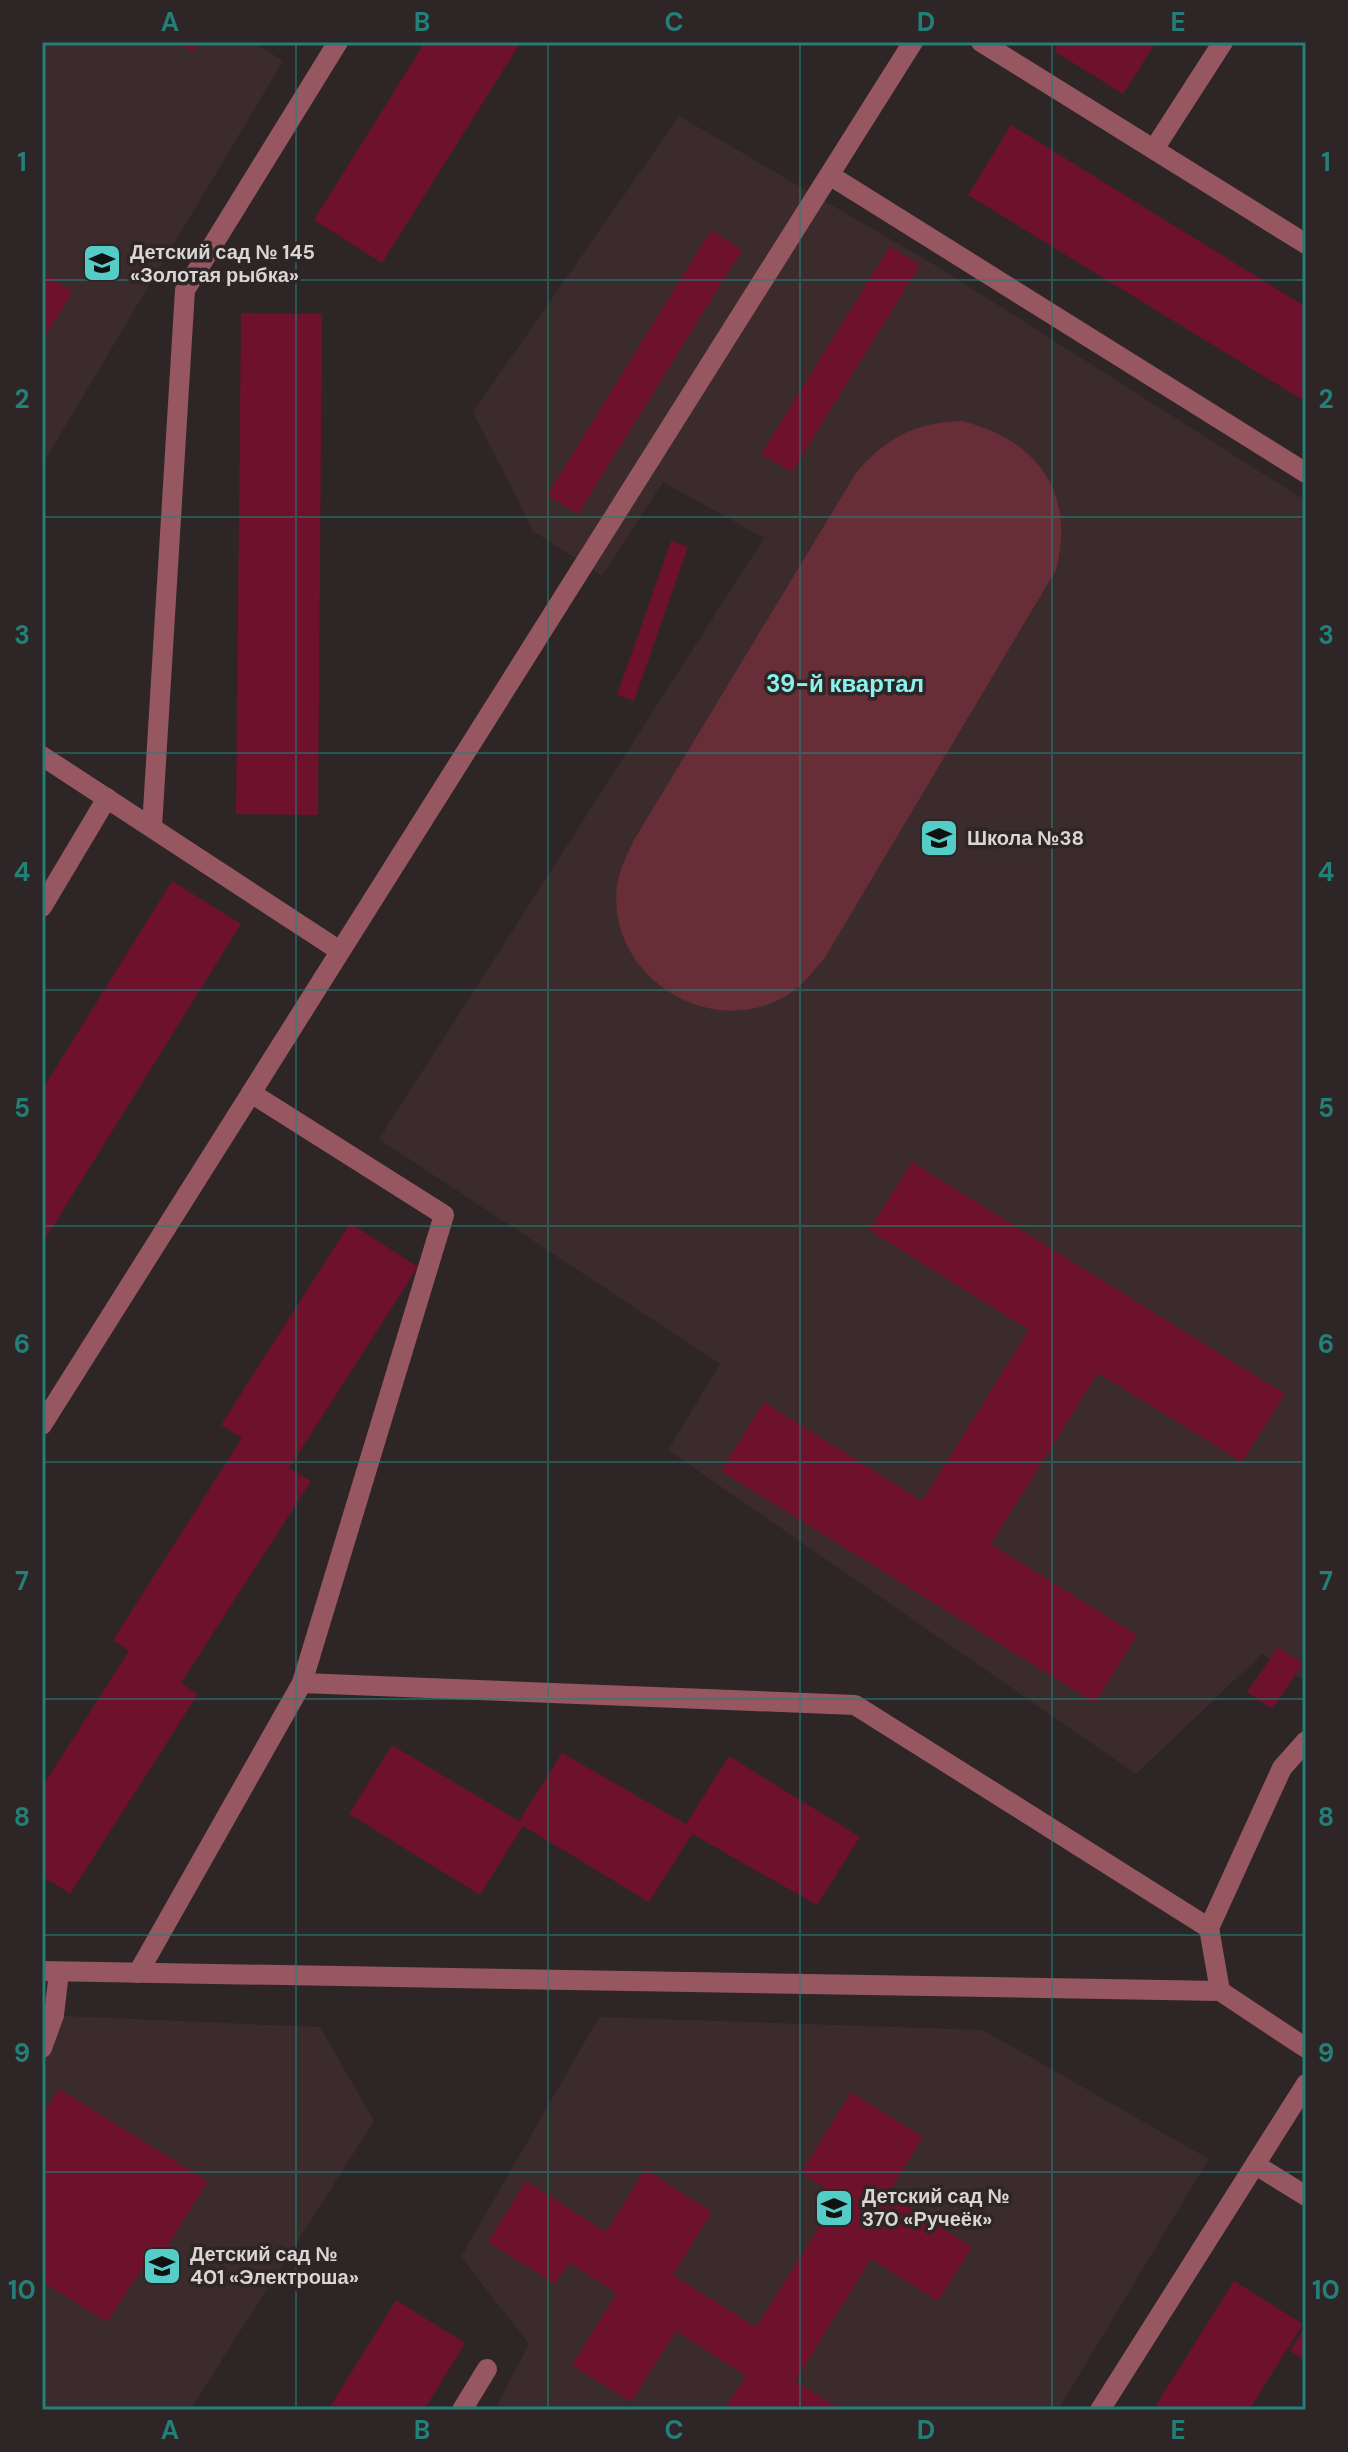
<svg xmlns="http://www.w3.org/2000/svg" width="1348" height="2452" font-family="'DM Sans',sans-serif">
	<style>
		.built { fill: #3b2b2d }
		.green { fill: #672e38 }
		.building { fill: #6e112c }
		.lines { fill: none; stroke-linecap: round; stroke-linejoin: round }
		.minor { stroke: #965761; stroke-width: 20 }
		.grid { fill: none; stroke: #237f78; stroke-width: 2; stroke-opacity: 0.55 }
		.labels { text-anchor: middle; stroke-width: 7; stroke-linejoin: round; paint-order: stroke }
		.poi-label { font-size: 20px; font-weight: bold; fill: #dad4d4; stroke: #2e2526; text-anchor: start }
		.quarter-label { font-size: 24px; font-weight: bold; fill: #88f3ed; stroke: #2e2526 }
		.neatline { fill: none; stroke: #237f78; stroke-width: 3 }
		.grid-label { font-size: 26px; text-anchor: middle; font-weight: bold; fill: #237f78 }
	</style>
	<rect width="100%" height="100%" fill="#2e2526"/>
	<!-- built -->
	<g class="built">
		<polygon points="42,42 254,42 283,61 42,465"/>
		<polygon points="679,116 938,267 1306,501 1306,1682 1262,1654 1136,1774 668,1450 720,1364 379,1139 764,538 663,482 602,576 533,531 473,412"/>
		<polygon points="42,2015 320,2027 374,2121 190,2410 42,2410"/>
		<polygon points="599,2017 983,2030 1209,2159 1058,2410 495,2410 529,2344 461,2257"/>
	</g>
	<!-- green -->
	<path class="green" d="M962 421C1038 440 1076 493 1056 570L824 959C813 971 803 985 789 994 713 1043 606 977 617 886 619 870 627 855 634 840L856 473C885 438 916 422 962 421Z"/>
	<!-- building -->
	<g class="building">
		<polygon points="177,42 199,42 193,52"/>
		<polygon points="425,42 521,42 382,263 314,220"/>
		<polygon points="1060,42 1156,42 1123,94 1054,51"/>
		<polygon points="1011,125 1306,307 1306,402 968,195"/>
		<polygon points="711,230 742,250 578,514 547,495"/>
		<polygon points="890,246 920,265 792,472 761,454"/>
		<polygon points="42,272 73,292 42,341"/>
		<polygon points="241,313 322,314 318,815 236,814"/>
		<polygon points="671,541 688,547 634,701 617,695"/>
		<polygon points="172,881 241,924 42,1244 42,1090"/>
		<polygon points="912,1162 1285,1394 1242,1462 1098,1373 991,1544 1137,1635 1095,1703 721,1471 764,1402 922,1501 1029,1330 869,1230"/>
		<polygon points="350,1223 418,1267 289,1468 311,1481 181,1683 198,1694 70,1894 42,1876 42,1787 129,1651 113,1640 242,1438 221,1425"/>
		<polygon points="1278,1647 1303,1664 1272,1709 1247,1692"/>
		<polygon points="392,1745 519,1821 562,1753 686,1824 729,1756 860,1837 817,1905 692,1834 649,1902 523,1826 480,1895 349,1814"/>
		<polygon points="59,2089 208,2181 165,2250 157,2246 107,2322 46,2284 42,2290 42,2116"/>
		<polygon points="851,2092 923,2137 888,2194 972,2247 938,2301 871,2259 795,2381 842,2410 724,2410 746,2376 676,2331 631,2402 572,2365 617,2293 569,2263 555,2284 488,2242 526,2181 606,2232 645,2169 712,2212 673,2275 756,2327 838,2197 801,2173"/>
		<polygon points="1234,2281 1303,2324 1249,2410 1153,2410"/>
		<polygon points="396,2300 465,2343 424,2410 328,2410"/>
		<polygon points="1306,2325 1306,2361 1290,2351"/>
	</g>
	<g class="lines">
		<!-- minor -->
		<g class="minor">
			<polyline points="981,42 1306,244"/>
			<polyline points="1154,149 1223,42"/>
			<polyline points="831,176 1306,473"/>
			<polyline points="42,756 340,951"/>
			<polyline points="152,827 185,290 338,42"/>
			<polyline points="42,907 107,798"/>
			<polyline points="42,1425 913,42"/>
			<polyline points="302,1683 855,1705 1209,1928 1220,1991"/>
			<polyline points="1209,1928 1282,1768 1306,1741"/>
			<polyline points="42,1971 1220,1991 1306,2048"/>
			<polyline points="138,1973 302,1683 444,1215 251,1093"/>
			<polyline points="42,2048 54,2015 59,1972"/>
			<polyline points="1256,2165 1306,2196"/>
			<polyline points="462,2410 487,2369"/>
			<polyline points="1100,2410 1306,2084"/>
		</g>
	</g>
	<!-- grid -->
	<path class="grid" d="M296 42V2410M548 42V2410M800 42V2410M1052 42V2410M42 280H1306M42 517H1306M42 753H1306M42 990H1306M42 1226H1306M42 1462H1306M42 1699H1306M42 1935H1306M42 2172H1306"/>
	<!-- icons -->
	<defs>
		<g id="school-square" transform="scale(2)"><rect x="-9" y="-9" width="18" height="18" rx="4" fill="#54cdc7" stroke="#2e2526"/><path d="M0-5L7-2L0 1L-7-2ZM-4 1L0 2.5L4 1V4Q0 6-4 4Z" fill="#111"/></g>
	</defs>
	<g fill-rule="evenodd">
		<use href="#school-square" x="102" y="263"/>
		<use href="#school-square" x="939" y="838"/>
		<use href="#school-square" x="834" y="2208"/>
		<use href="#school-square" x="162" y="2266"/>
	</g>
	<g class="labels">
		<!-- poi labels -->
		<g class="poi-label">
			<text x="130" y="259">Детский сад № 145<tspan x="130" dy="23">«Золотая рыбка»</tspan></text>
			<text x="967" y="845">Школа №38</text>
			<text x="862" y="2203">Детский сад №<tspan x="862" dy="23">370 «Ручеёк»</tspan></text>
			<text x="190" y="2261">Детский сад №<tspan x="190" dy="23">401 «Электроша»</tspan></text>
		</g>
		<!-- quarter labels -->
		<g class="quarter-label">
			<text x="845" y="692">39-й квартал</text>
		</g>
	</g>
	<!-- border -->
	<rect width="1348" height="2452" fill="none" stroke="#2e2526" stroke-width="88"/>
	<rect x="44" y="44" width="1260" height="2364" class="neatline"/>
	<g class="grid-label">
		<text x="170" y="31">A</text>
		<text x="422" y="31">B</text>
		<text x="674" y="31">C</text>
		<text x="926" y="31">D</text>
		<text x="1178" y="31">E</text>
		<text x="22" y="171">1</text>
		<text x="1326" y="171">1</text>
		<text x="22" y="408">2</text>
		<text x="1326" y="408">2</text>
		<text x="22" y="644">3</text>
		<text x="1326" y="644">3</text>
		<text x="22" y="881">4</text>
		<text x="1326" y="881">4</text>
		<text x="22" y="1117">5</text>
		<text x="1326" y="1117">5</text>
		<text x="22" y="1353">6</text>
		<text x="1326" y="1353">6</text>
		<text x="22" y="1590">7</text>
		<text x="1326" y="1590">7</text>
		<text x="22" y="1826">8</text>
		<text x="1326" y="1826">8</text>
		<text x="22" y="2062">9</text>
		<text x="1326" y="2062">9</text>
		<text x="22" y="2299">10</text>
		<text x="1326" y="2299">10</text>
		<text x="170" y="2439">A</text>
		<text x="422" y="2439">B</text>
		<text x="674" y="2439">C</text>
		<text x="926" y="2439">D</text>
		<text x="1178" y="2439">E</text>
	</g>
</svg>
